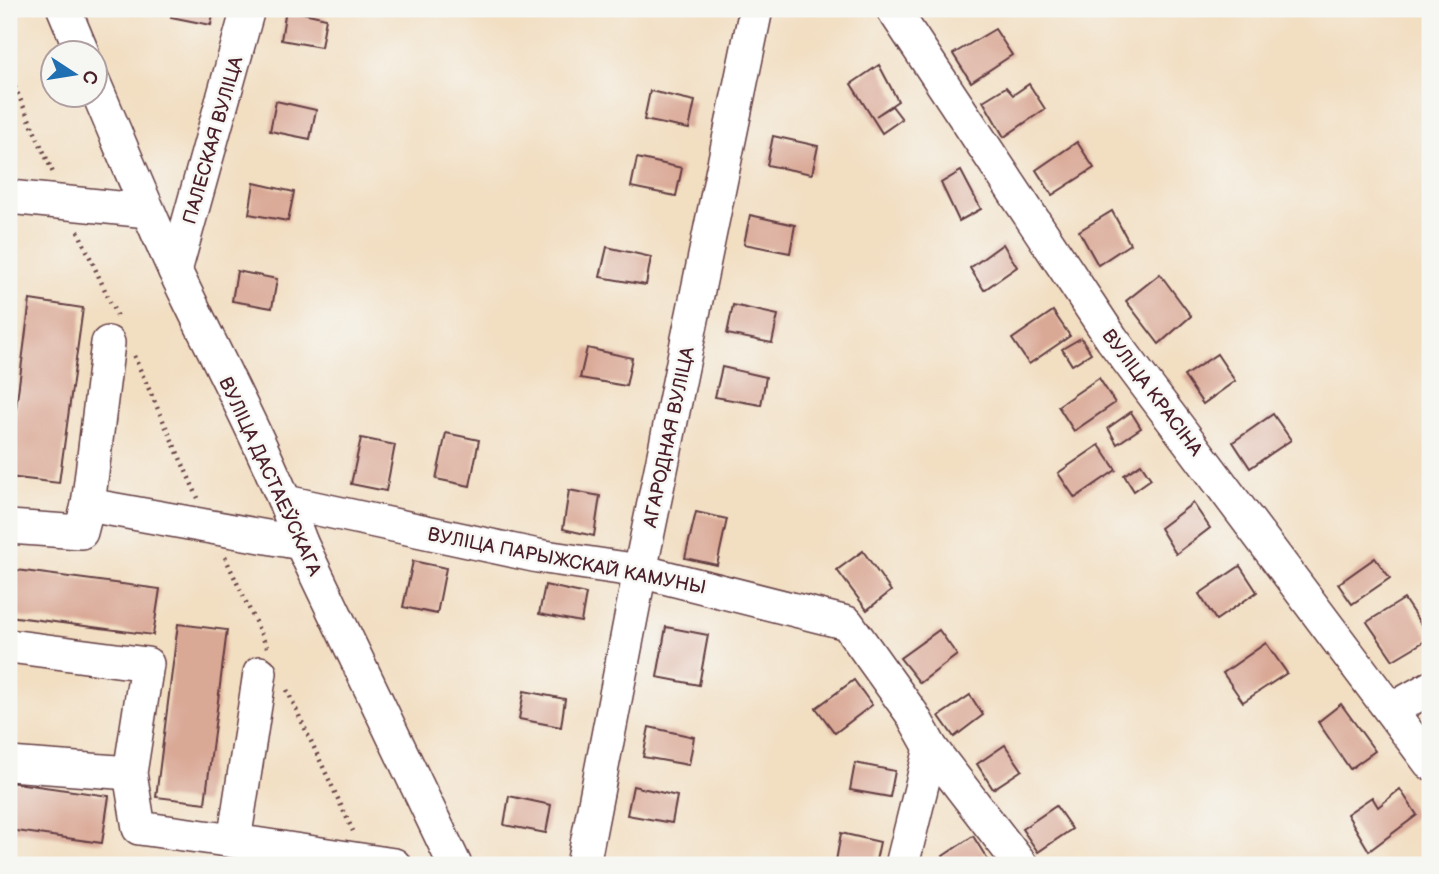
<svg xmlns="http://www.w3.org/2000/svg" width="1439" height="874" font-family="'Balsamiq Sans',sans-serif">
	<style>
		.building { fill: #daa996 }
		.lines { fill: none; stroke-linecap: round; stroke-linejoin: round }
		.minor-casing { stroke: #633c42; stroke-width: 36 }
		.path { stroke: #633c42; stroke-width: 4.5; stroke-dasharray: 2 5; stroke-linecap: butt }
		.minor { stroke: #fff; stroke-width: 33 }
		.labels { text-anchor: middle; stroke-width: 5; stroke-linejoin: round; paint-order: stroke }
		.street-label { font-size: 19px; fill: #4a1f2b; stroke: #f6f6f2 }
	</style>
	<rect width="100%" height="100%" fill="#f6f6f2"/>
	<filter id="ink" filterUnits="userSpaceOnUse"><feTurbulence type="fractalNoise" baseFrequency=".0143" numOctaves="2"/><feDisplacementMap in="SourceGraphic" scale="14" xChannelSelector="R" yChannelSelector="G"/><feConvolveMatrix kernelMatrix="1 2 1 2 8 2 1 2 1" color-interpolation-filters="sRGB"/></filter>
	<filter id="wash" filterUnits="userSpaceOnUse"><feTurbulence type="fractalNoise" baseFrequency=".00686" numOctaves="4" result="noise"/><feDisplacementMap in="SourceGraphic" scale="28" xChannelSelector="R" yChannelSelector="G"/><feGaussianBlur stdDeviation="1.57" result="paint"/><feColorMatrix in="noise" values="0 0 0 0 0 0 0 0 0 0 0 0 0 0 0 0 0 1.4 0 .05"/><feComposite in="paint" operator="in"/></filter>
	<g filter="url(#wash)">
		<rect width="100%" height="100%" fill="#f2dec1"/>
		<g id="blocks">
			<!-- building -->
			<g class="building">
				<polygon points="173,9 214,9 211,25 171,17"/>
				<polygon points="286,9 326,18 321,47 281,40"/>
				<polygon points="995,29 1012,55 971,82 953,54"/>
				<polygon points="879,65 898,101 876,116 892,106 902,119 882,133 851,84"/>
				<polygon points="1029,84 1045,109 1004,137 983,101 1006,87 1013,95"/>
				<polygon points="650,91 695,101 689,129 644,120"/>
				<polygon points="276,101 316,110 310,139 270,131"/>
				<polygon points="773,136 818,146 812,174 767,165"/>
				<polygon points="1077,142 1094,168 1052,195 1036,170"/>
				<polygon points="637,158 682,168 676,196 631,187"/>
				<polygon points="961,171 981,209 959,221 941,183"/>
				<polygon points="254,183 294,192 288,221 249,214"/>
				<polygon points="1112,211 1130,244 1098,265 1079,231"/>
				<polygon points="750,215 795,225 790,253 744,244"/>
				<polygon points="1003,244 1017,267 984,290 970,268"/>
				<polygon points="607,247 651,257 646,285 600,277"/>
				<polygon points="237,271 277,279 272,308 232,301"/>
				<polygon points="1160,274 1191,316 1159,344 1126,301"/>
				<polygon points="30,300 83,308 59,483 9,477 9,462"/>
				<polygon points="733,305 778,315 772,343 727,334"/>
				<polygon points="1053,311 1070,336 1029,364 1012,339"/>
				<polygon points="1081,338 1091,353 1072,365 1062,349"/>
				<polygon points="587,348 632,358 626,386 580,378"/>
				<polygon points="1217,354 1235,381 1203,404 1184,376"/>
				<polygon points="722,367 766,377 761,405 715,397"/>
				<polygon points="1099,378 1115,403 1074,431 1058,406"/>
				<polygon points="1131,412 1141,428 1117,444 1108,428"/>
				<polygon points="1273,414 1291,440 1250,468 1233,442"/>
				<polygon points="446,433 479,440 470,486 436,479"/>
				<polygon points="361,438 395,445 386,491 351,484"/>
				<polygon points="1099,445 1116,470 1075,498 1058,473"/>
				<polygon points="1141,464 1151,479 1134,491 1124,475"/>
				<polygon points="569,490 600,496 594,536 563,529"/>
				<polygon points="1193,503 1210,528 1176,554 1160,528"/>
				<polygon points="696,512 727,519 717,565 685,558"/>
				<polygon points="863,551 891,591 867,610 837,570"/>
				<polygon points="1375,558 1390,578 1352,604 1338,584"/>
				<polygon points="413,561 446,568 437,614 403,607"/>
				<polygon points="1240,566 1257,592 1216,620 1199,594"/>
				<polygon points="9,569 160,589 153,635 9,616"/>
				<polygon points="545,585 586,594 581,622 539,614"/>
				<polygon points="1404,599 1430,638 1393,660 1367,622"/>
				<polygon points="178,624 227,630 205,803 156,797"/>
				<polygon points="666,627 708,635 699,685 657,677"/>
				<polygon points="939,630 957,655 920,683 900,658"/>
				<polygon points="1266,643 1287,673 1243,702 1223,673"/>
				<polygon points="854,680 872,705 835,733 816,708"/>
				<polygon points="524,691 565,699 561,727 519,719"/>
				<polygon points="970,695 983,715 954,737 939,716"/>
				<polygon points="1341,704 1375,751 1350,769 1318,722"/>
				<polygon points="649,727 694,737 689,765 643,757"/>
				<polygon points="1005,745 1022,770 993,789 977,764"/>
				<polygon points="855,763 895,771 890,797 850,790"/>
				<polygon points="9,782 109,796 102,843 9,830"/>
				<polygon points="633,786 677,796 672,823 627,815"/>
				<polygon points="1400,789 1417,815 1369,851 1347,814 1372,797 1378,807"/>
				<polygon points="509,796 551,805 546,833 504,825"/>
				<polygon points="1056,806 1072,829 1038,852 1022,829"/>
				<polygon points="841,833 880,842 875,865 858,865 836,861"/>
				<polygon points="973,836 991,865 949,865 943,856"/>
			</g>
		</g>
	</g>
	<g filter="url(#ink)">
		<use href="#blocks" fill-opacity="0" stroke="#633c42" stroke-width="2"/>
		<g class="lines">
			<!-- minor casing -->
			<g class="minor-casing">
				<g id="minor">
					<polyline points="64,9 82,52"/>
					<polyline points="893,9 1112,339 1430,763"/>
					<path d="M94 83C121 146 147 211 176 273 219 363 267 451 301 543L455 865"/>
					<polyline points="9,197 148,211"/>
					<polyline points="175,271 248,9"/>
					<polyline points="108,343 88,505 301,543"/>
					<polyline points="286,502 538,556 640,571 847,623 912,714 931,748 1021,865"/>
					<polyline points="9,527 81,532 88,505"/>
					<polyline points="9,646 147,664 130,773 139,828 234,841"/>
					<polyline points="260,673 234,841 394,865"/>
					<polyline points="1391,710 1430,688"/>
					<polyline points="9,764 130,773"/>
					<polyline points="583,865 640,571 756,9"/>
					<polyline points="902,865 931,748"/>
				</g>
			</g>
			<!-- path -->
			<g class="path">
				<polyline points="9,74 54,175"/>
				<polyline points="78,231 118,319"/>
				<polyline points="134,356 198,498"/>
				<polyline points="225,557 267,647"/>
				<polyline points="287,690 353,831"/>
				<polyline points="9,860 39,865"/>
				<polyline points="101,865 129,864 138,865"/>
			</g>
			<!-- minor -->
			<use href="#minor" class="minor"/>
		</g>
	</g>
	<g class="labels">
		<!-- street labels -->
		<g class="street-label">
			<text transform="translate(212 140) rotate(-74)" y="7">ПАЛЕСКАЯ ВУЛІЦА</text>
			<text transform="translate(1153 392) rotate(53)" y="7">ВУЛІЦА КРАСІНА</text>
			<text transform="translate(668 437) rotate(-78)" y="7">АГАРОДНАЯ ВУЛІЦА</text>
			<text transform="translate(271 476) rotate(65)" y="7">ВУЛІЦА ДАСТАЕЎСКАГА</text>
			<text transform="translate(567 560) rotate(11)" y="7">ВУЛІЦА ПАРЫЖСКАЙ КАМУНЫ</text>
		</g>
	</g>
	<!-- margin -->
	<rect width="1439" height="874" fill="none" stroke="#f6f6f2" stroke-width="35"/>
	<!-- north arrow -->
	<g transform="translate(74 74) rotate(102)"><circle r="33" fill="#f6f6f2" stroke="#b1a0a2" stroke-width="2"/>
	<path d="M0-5L12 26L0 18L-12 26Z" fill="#1f6fb2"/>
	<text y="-10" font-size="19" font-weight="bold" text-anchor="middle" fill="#4a1f2b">С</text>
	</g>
</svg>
